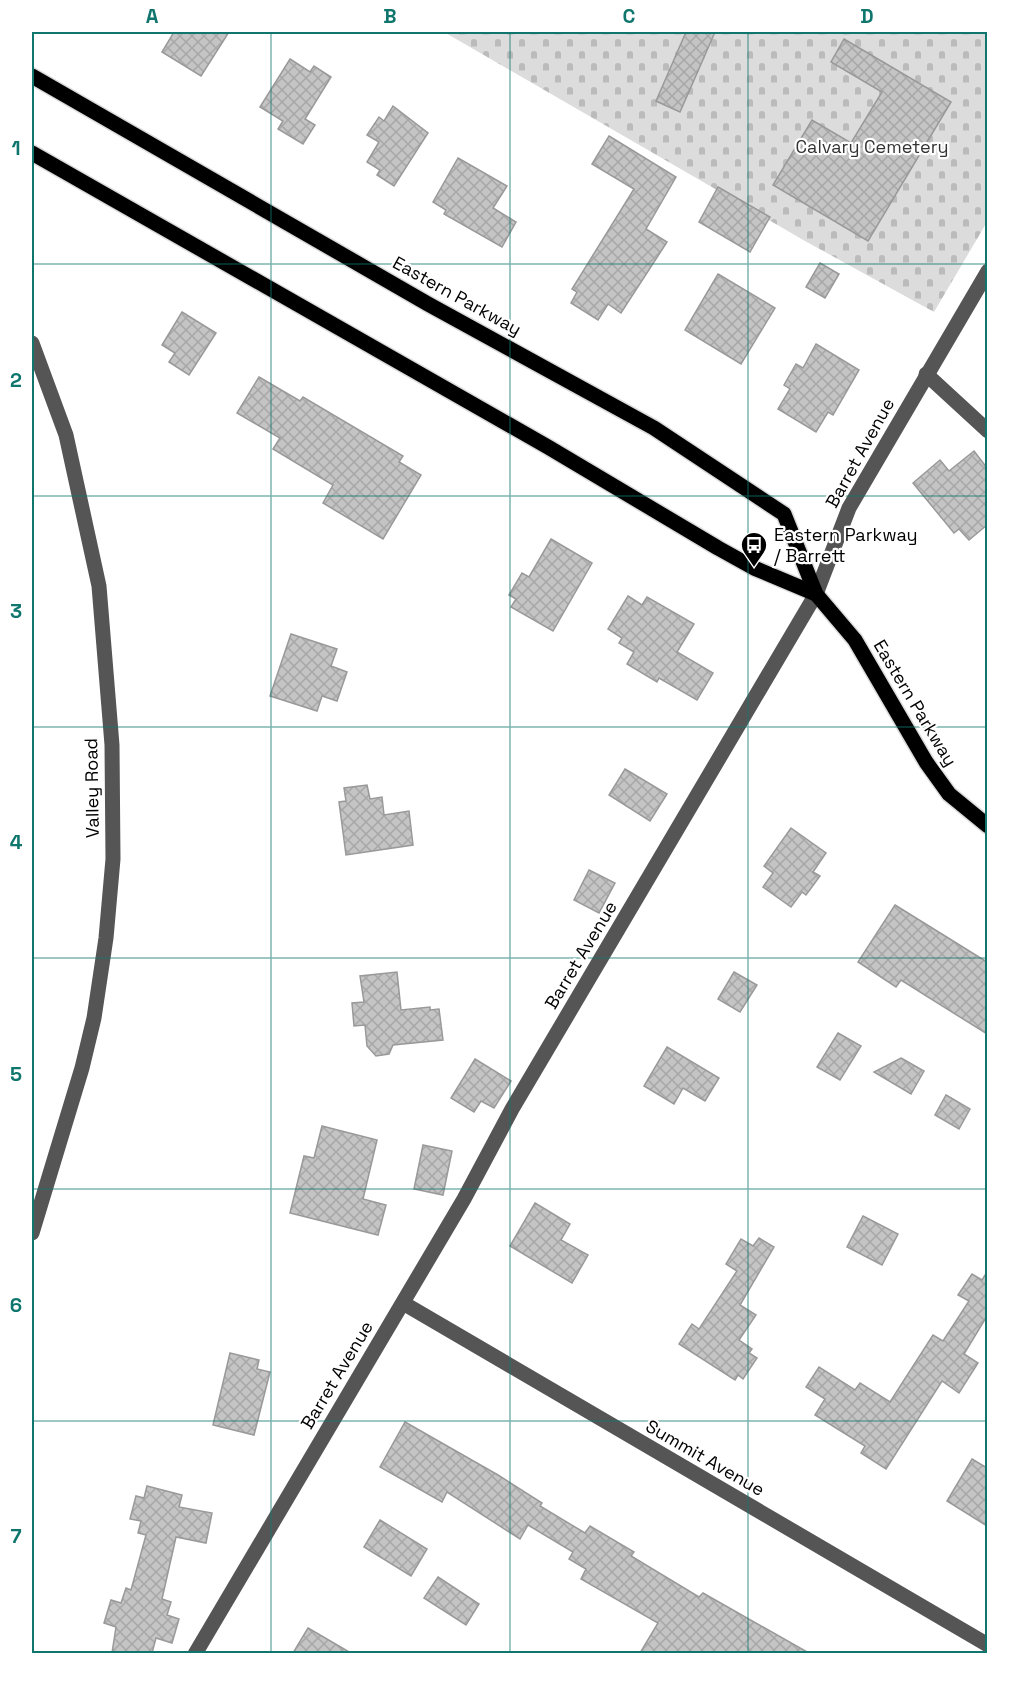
<svg xmlns="http://www.w3.org/2000/svg" width="1019" height="1685" font-family="'Space Grotesk',sans-serif">
	<style>
		.cemetery { fill: url(#cemetery-stones) }
		.building { fill: url(#building-cross-hatch); stroke: #999; stroke-width: 1.5 }
		.lines { fill: none; stroke-linecap: round; stroke-linejoin: round }
		.major-casing { stroke: #dbdbdb; stroke-width: 18 }
		.minor { stroke: #555; stroke-width: 15 }
		.major { stroke: #000; stroke-width: 15 }
		.grid { fill: none; stroke: #0f766e; stroke-width: 1.5; stroke-opacity: 0.55 }
		.labels { text-anchor: middle; stroke-width: 4.5; stroke-linejoin: round; paint-order: stroke }
		.park-label { font-size: 18px; fill: #333; stroke: #fff }
		.street-label { font-size: 18px; fill: #000; stroke: #fff }
		.poi-label { font-size: 18px; fill: #000; stroke: #fff; text-anchor: start }
		.neatline { fill: none; stroke: #0f766e; stroke-width: 2 }
		.grid-label { font-size: 20px; text-anchor: middle; font-weight: bold; fill: #0f766e }
	</style>
	<defs>
		<pattern id="cemetery-stones" width="16" height="16" patternUnits="userSpaceOnUse" patternTransform="scale(1.5)"><rect width="16" height="16" fill="#dcdcdc"/><path d="M2 7V4a2 2 0 0 1 4 0v3zM10 15v-3a2 2 0 0 1 4 0v3z" fill="#bbb"/></pattern>
		<pattern id="building-cross-hatch" width="8" height="8" patternUnits="userSpaceOnUse" patternTransform="scale(1.5)"><rect width="8" height="8" fill="#c4c4c4"/><path d="M0 0l8 8M0 8l8-8" fill="none" stroke="#a7a7a7"/></pattern>
	</defs>
	<rect width="100%" height="100%" fill="#fff"/>
	<!-- cemetery -->
	<polygon class="cemetery" points="444,32 987,32 987,222 934,312 805,241"/>
	<!-- building -->
	<g class="building">
		<polygon points="174,32 229,32 201,76 162,52"/>
		<polygon points="686,32 715,32 680,112 656,101"/>
		<polygon points="844,39 951,102 868,241 773,185 812,120 851,143 882,92 831,62"/>
		<polygon points="290,59 310,72 314,66 331,77 305,119 315,125 303,144 278,129 283,121 260,107"/>
		<polygon points="393,106 428,133 394,186 377,175 380,170 367,162 379,142 367,135 379,117 384,121"/>
		<polygon points="609,136 676,177 646,229 667,242 621,313 608,304 598,320 571,303 577,292 572,289 634,189 592,164"/>
		<polygon points="458,158 507,186 493,208 516,222 502,247 444,214 446,210 433,202"/>
		<polygon points="718,187 770,217 750,252 699,222"/>
		<polygon points="820,263 839,274 825,298 806,287"/>
		<polygon points="718,274 775,308 741,364 685,330"/>
		<polygon points="182,312 216,333 189,375 169,362 175,353 162,345"/>
		<polygon points="816,344 859,370 833,415 828,412 816,432 778,409 790,389 784,385 796,364 803,368"/>
		<polygon points="259,377 300,401 303,397 403,456 399,462 421,475 383,539 323,503 333,485 273,449 280,438 237,413"/>
		<polygon points="974,451 987,468 987,525 969,540 959,529 954,533 913,483 940,460 949,471"/>
		<polygon points="551,539 592,563 553,631 511,607 516,599 509,595 522,573 529,577"/>
		<polygon points="628,596 642,605 647,597 694,624 677,652 713,673 697,700 659,678 657,682 627,664 634,652 619,643 622,638 608,629"/>
		<polygon points="291,634 337,649 331,666 347,672 337,701 322,696 317,711 270,696"/>
		<polygon points="625,769 667,794 650,821 609,795"/>
		<polygon points="367,785 370,799 382,797 384,815 409,811 413,845 346,855 339,802 346,801 344,788"/>
		<polygon points="791,828 826,853 813,872 820,876 806,895 802,892 791,907 763,887 773,873 764,866"/>
		<polygon points="589,870 615,883 599,913 574,900"/>
		<polygon points="895,905 987,962 987,1034 901,980 896,987 858,962"/>
		<polygon points="397,972 401,1010 430,1007 430,1010 439,1009 443,1040 393,1045 389,1054 376,1056 367,1046 365,1025 354,1026 352,1003 364,1002 360,976"/>
		<polygon points="734,972 757,985 740,1012 718,999"/>
		<polygon points="838,1033 861,1046 840,1080 817,1067"/>
		<polygon points="667,1047 719,1078 705,1101 683,1088 674,1104 644,1086"/>
		<polygon points="901,1058 924,1071 911,1094 874,1072"/>
		<polygon points="475,1059 511,1081 494,1108 481,1101 474,1112 451,1098"/>
		<polygon points="946,1095 970,1109 959,1129 935,1115"/>
		<polygon points="322,1126 377,1140 363,1199 386,1205 378,1235 290,1213 304,1156 314,1158"/>
		<polygon points="423,1145 452,1151 443,1195 414,1189"/>
		<polygon points="535,1203 570,1224 561,1240 588,1255 572,1283 510,1246"/>
		<polygon points="863,1216 898,1234 882,1265 847,1247"/>
		<polygon points="759,1238 774,1247 740,1305 756,1315 739,1340 752,1349 749,1353 757,1358 743,1379 738,1375 735,1380 679,1344 692,1324 699,1329 737,1271 726,1264 741,1239 753,1246"/>
		<polygon points="987,1272 987,1316 964,1354 978,1363 959,1393 942,1381 886,1469 861,1453 865,1446 815,1415 825,1399 806,1387 819,1367 855,1390 860,1383 890,1402 933,1335 943,1341 969,1301 958,1295 972,1274 982,1280"/>
		<polygon points="230,1353 259,1360 257,1369 270,1372 254,1435 213,1425"/>
		<polygon points="405,1422 498,1475 542,1503 540,1506 585,1533 590,1526 634,1552 631,1556 699,1597 703,1593 809,1653 640,1653 658,1623 581,1579 586,1569 569,1559 573,1552 528,1525 520,1539 447,1492 442,1502 380,1467"/>
		<polygon points="972,1459 987,1468 987,1526 947,1501"/>
		<polygon points="147,1486 182,1495 179,1507 212,1513 206,1543 176,1537 162,1599 171,1602 167,1615 179,1619 172,1643 156,1638 152,1653 112,1653 116,1627 104,1623 111,1600 121,1603 126,1588 131,1590 146,1535 138,1533 141,1521 130,1519 136,1496 144,1498"/>
		<polygon points="380,1520 427,1549 411,1576 364,1547"/>
		<polygon points="438,1577 479,1604 466,1625 424,1598"/>
		<polygon points="308,1628 351,1653 293,1653"/>
	</g>
	<g class="lines">
		<!-- major casing -->
		<g class="major-casing">
			<g id="major">
				<polyline points="32,76 428,304 654,428 784,514 816,594 855,640 926,762 949,794 988,826"/>
				<polyline points="32,153 548,447 718,548 754,568 816,594"/>
			</g>
		</g>
		<!-- minor -->
		<g class="minor">
			<polyline points="32,343 66,435 99,586 112,745 113,859 106,938 94,1018 82,1068 32,1233"/>
			<polyline points="926,374 988,431"/>
			<polyline points="403,1303 988,1645"/>
			<polyline points="195,1654 464,1199 512,1109 816,594 849,508 988,271"/>
		</g>
		<!-- major -->
		<use href="#major" class="major"/>
	</g>
	<!-- grid -->
	<path class="grid" d="M271 32V1654M510 32V1654M748 32V1654M32 264H988M32 496H988M32 727H988M32 958H988M32 1189H988M32 1421H988"/>
	<!-- icons -->
	<defs>
		<g id="bus-pin" transform="scale(1.35)"><path d="M0 17L-7.5 6A9.5 9.5 0 1 1 7.5 6Z" fill="#000" stroke="#fff"/><path d="M-5-6H5V4H4V6H2V4H-2V6H-4V4H-5ZM-3.5-4V0h7V-4ZM-3.5 1.2v1.5H-2V1.2ZM2 1.2v1.5H3.5V1.2Z" fill="#fff"/></g>
	</defs>
	<g fill-rule="evenodd">
		<use href="#bus-pin" x="754" y="545"/>
	</g>
	<g class="labels">
		<!-- park labels -->
		<g class="park-label">
			<text x="872" y="153">Calvary Cemetery</text>
		</g>
		<!-- street labels -->
		<g class="street-label">
			<text transform="translate(457 296) rotate(29)" y="6">Eastern Parkway</text>
			<text transform="translate(860 453) rotate(-61)" y="6">Barret Avenue</text>
			<text transform="translate(915 703) rotate(59)" y="6">Eastern Parkway</text>
			<text transform="translate(92 788) rotate(-91)" y="6">Valley Road</text>
			<text transform="translate(581 955) rotate(-59)" y="6">Barret Avenue</text>
			<text transform="translate(337 1375) rotate(-59)" y="6">Barret Avenue</text>
			<text transform="translate(705 1458) rotate(30)" y="6">Summit Avenue</text>
		</g>
		<!-- poi labels -->
		<g class="poi-label">
			<text x="774" y="541">Eastern Parkway<tspan x="774" dy="21">/ Barrett</tspan></text>
		</g>
	</g>
	<!-- border -->
	<rect width="1019" height="1685" fill="none" stroke="#ffffff" stroke-width="66"/>
	<rect x="33" y="33" width="953" height="1619" class="neatline"/>
	<g class="grid-label">
		<text x="152" y="23">A</text>
		<text x="390" y="23">B</text>
		<text x="629" y="23">C</text>
		<text x="867" y="23">D</text>
		<text x="16" y="155">1</text>
		<text x="16" y="387">2</text>
		<text x="16" y="618">3</text>
		<text x="16" y="849">4</text>
		<text x="16" y="1081">5</text>
		<text x="16" y="1312">6</text>
		<text x="16" y="1543">7</text>
	</g>
</svg>
